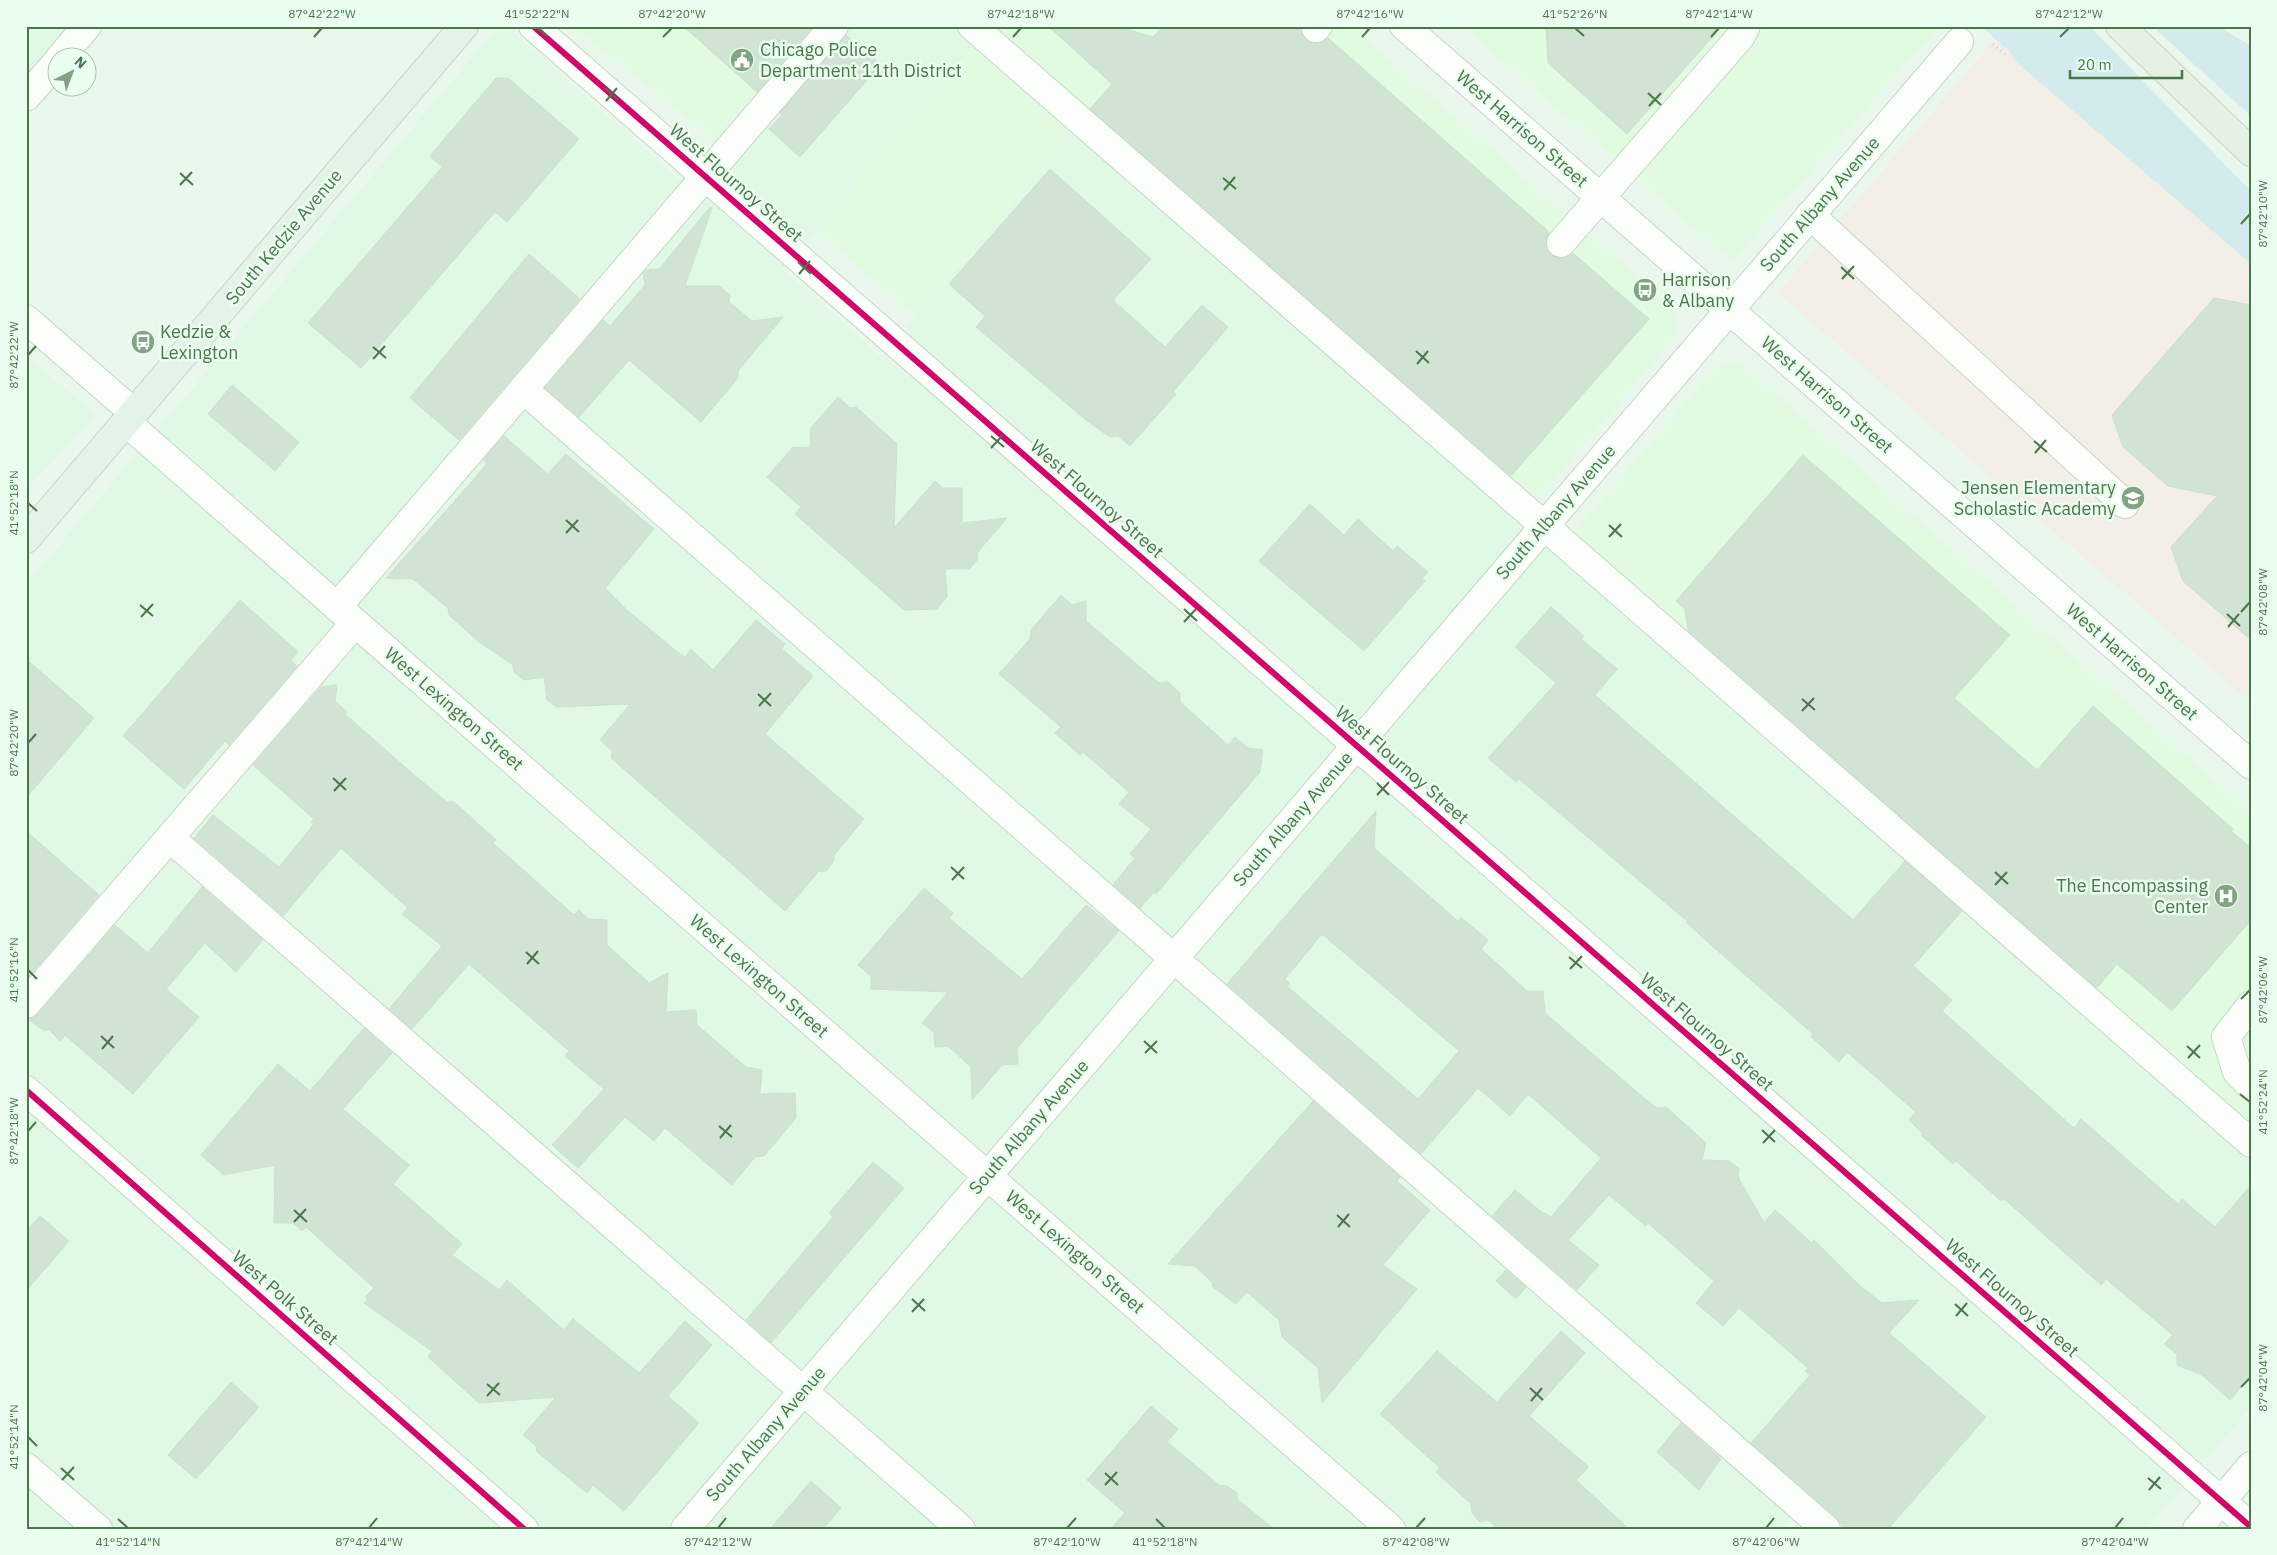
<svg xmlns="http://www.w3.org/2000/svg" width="2277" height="1555" font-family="'IBM Plex Sans',sans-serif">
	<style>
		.residential { fill: #e0f9e5 }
		.commercial { fill: #e1fbe1 }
		.education { fill: #f3eee6 }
		.green { fill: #d3ebec }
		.building { fill: #d1e4d3; stroke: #cce0cd; fill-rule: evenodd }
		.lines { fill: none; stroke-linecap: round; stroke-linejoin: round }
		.minor-casing { stroke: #c5d7c5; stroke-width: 30 }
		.major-casing { stroke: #c6d6c6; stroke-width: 30 }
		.highway-casing { stroke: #c6d6c6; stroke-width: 30 }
		.path { stroke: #c8d6c8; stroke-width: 3; stroke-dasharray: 1 4; stroke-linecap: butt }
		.minor { stroke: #fcfefc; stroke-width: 28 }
		.major { stroke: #e4f3e8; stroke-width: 28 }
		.highway { stroke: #e5f1e4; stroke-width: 28 }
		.cycleway-casing { stroke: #ebfff0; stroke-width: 9 }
		.cycleway { stroke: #d6006c; stroke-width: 6 }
		.ticks { fill: none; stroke: #497748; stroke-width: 2 }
		.labels { text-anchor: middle; stroke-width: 5; stroke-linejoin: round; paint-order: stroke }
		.poi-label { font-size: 18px; fill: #497748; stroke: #ebfff0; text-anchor: start }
		.street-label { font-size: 18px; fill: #497748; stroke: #ebfff0 }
		.neatline { fill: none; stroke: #497748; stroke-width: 2 }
		.ticks-label { font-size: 12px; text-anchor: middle; fill: #497748 }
	</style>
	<rect width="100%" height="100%" fill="#eaf7ed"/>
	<!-- residential -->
	<g class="residential">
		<polygon points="26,26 87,26 26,97"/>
		<polygon points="499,26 506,26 692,191 834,26 972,26 978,42 783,269 881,357 1077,128 2251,1143 2251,1407 2146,1529 1826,1529 1801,1507 1782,1529 26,1529 26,585"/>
		<polygon points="26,355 95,415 26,490"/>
	</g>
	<!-- commercial -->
	<g class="commercial">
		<polygon points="573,26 834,26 727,150"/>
		<polygon points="972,26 1351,26 1668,304 1676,314 1679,331 1528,511 1077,128 915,316 817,230 978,42"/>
		<polygon points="1463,26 1939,26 1732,261"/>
		<polygon points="1733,362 1746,368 2251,813 2251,1143 1566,543 1714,369"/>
	</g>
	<!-- education -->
	<polygon class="education" points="1995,39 2010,52 2015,61 2251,264 2251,702 1778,293"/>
	<!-- green -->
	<g class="green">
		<polygon points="1981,26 2089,26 2251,191 2251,264 2015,61 2010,52"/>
		<polygon points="2152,26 2218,26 2251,46 2251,116"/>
	</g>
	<!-- building -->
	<g class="building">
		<polygon points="683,26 813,26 757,92"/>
		<polygon points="1048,26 1115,26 1153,37 1163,26 1301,26 1305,39 1312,43 1320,43 1328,38 1549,232 1546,240 1546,248 1551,255 1558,258 1566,258 1573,253 1649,319 1511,476 1090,109 1112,84"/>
		<polygon points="1546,26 1722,26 1627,134 1548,63"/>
		<polygon points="846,35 881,64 800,157 769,129 782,115 780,113"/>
		<polygon points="496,78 508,78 579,139 507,222 495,212 361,368 308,323 442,167 430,156"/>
		<polygon points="1050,169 1151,259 1113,300 1165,347 1202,305 1228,327 1173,392 1176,394 1130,446 1118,436 1110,437 1086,420 976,327 985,316 949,284"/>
		<polygon points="710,207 712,208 685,286 719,286 730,295 729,302 752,321 783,317 738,371 738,378 701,422 629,360 579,417 545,388 603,320 610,326 645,285 643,273 646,270 659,269"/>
		<polygon points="529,254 580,299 459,440 410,398"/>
		<polygon points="2214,298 2251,305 2251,640 2183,581 2171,547 2217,496 2168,486 2123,447 2112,415"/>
		<polygon points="232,385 299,442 275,471 208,414"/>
		<polygon points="838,397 850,408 856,407 897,444 894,528 935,481 943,488 962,488 962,523 1007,518 977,553 978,559 969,569 945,569 947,597 937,609 904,610 795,514 801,507 767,477 793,447 810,448 811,428"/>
		<polygon points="504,436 548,474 566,454 654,529 605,588 627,610 676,651 685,657 691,649 713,670 756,620 785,644 782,649 813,676 765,734 864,819 834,855 834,861 826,871 819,871 785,911 611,758 612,751 600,740 630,704 557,707 547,700 544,677 524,680 514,672 513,665 479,642 449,615 448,608 413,579 386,578 474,479 487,463 483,460"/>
		<polygon points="1803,455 2010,635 1954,698 2037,770 2093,706 2233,829 2231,831 2251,848 2251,920 2172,1011 2117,964 2097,988 1688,631 1685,609 1676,601"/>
		<polygon points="1310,504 1344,535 1358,519 1393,551 1397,546 1428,572 1422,578 1425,581 1364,651 1259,561"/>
		<polygon points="1061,595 1072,605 1086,601 1086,621 1159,683 1168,682 1180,693 1180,702 1228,745 1235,737 1248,748 1263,750 1260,772 1156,894 1154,892 1140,908 1113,885 1135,858 1130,854 1151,829 1119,804 1129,792 1083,752 1080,755 1055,733 1061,727 999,674 1030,639 1031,630"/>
		<polygon points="240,600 298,652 291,660 297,666 229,745 225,741 184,789 123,736"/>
		<polygon points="1551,607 1584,636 1581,639 1617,669 1595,695 1853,920 1905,861 1962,911 1913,966 1952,1000 1942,1011 2074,1128 2081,1119 2178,1204 2182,1199 2215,1227 2251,1185 2251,1375 2230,1400 2202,1375 2177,1365 2177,1354 2164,1344 2173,1335 2106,1279 2101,1285 2003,1198 2001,1201 1956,1161 1953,1164 1922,1136 1923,1134 1909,1120 1916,1112 1847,1052 1839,1062 1811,1037 1813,1034 1711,945 1686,922 1687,921 1519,779 1516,782 1488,758 1556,683 1515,647"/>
		<polygon points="26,659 94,718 26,798"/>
		<polygon points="337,685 335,701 347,712 345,714 413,774 447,802 454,802 496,840 493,843 574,915 579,910 588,919 607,920 607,945 649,983 668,973 666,1012 696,1010 697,1025 746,1067 762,1070 760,1094 795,1093 796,1118 764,1156 755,1157 732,1185 665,1128 654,1141 625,1117 578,1168 552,1145 604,1089 565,1056 569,1051 469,964 412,1029 389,1009 442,946 402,914 408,908 341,848 283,916 194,838 213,815 279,867 314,824 311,822 314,819 253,765 321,687"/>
		<path d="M1376 811 1374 848 1458 921 1461 917 1488 940 1481 949 1527 991H1543L1545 1013 1644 1098 1657 1108 1666 1107 1706 1143 1702 1160 1729 1161 1739 1168 1738 1177 1764 1223 1775 1210 1812 1243 1814 1240 1859 1285 1882 1303 1919 1300 1889 1333 1986 1417 1888 1529H1845L1836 1517 1751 1443 1810 1375 1805 1371 1808 1368 1739 1308 1723 1326 1696 1303 1714 1281 1648 1223 1646 1226 1609 1195 1568 1240 1599 1265 1577 1290 1492 1216 1515 1190 1544 1214 1545 1213 1551 1217 1601 1158 1528 1094 1510 1116 1478 1088 1421 1154 1227 984ZM1322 934 1459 1051 1418 1099 1287 986 1290 983 1285 979Z"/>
		<polygon points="26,831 99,895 26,980"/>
		<polygon points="202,887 263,940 236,972 205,943 166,989 199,1017 133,1094 65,1035 60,1041 49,1030 43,1030 28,1019 38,1014 115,925 148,953"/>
		<polygon points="924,888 953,913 949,918 1022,979 1086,905 1119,931 1017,1048 1018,1064 1002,1065 972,1100 971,1067 948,1046 935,1047 934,1032 922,1023 948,992 871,989 871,976 858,965"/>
		<polygon points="364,1028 392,1053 343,1109 409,1165 393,1184 462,1244 452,1255 499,1290 507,1280 564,1330 573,1319 639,1373 685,1321 712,1345 668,1396 699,1423 624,1511 593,1485 587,1493 537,1452 536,1446 523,1435 556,1397 479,1403 428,1357 432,1351 364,1303 368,1299 365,1297 374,1288 306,1227 302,1231 293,1223 274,1223 275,1165 224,1175 201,1155 278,1064 310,1091"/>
		<polygon points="1313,1101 1400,1177 1397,1181 1430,1210 1383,1265 1417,1289 1322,1403 1318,1368 1282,1337 1279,1320 1247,1292 1236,1304 1213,1287 1212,1282 1195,1266 1168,1264"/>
		<polygon points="873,1162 904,1188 771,1343 746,1320 833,1217 829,1213"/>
		<polygon points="40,1216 69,1241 26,1291 26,1232"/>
		<polygon points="1506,1270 1526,1287 1516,1299 1496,1281"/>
		<polygon points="1561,1331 1585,1353 1529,1416 1589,1467 1576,1480 1629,1529 1498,1529 1488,1520 1480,1522 1472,1513 1471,1504 1436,1472 1440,1468 1380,1414 1437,1351 1497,1402"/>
		<polygon points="231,1382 259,1407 196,1479 168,1455"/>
		<polygon points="1151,1406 1178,1429 1167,1442 1219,1485 1227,1486 1237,1493 1237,1499 1274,1529 1110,1529 1125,1513 1087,1480"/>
		<polygon points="1681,1423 1721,1459 1699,1490 1657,1452"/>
		<polygon points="811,1481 841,1508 823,1529 770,1529"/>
	</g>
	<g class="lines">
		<!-- minor casing -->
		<g class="minor-casing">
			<g id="minor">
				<polyline points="533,26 2251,1527"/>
				<polyline points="972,26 2251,1143"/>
				<polyline points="1404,26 2251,765"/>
				<polyline points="1316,28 1318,26"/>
				<polyline points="60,58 87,26"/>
				<polyline points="26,97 58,61"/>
				<polyline points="1810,215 2125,504"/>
				<polyline points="1561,243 1741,36 1746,26"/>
				<polyline points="26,319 134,413"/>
				<polyline points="523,389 1826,1529"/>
				<polyline points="126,422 1391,1529"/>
				<polyline points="337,607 834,26"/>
				<polyline points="170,838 961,1529"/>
				<polyline points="26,1004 355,623"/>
				<polyline points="2251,1005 2226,1037 2237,1072 2251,1086"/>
				<polyline points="26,1090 524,1529"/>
				<polyline points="26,1467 98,1529"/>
				<polyline points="685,1529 1959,42"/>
				<polyline points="2197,1529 2251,1466"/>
			</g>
		</g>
		<!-- major casing -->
		<g class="major-casing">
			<polyline id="major" points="26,539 464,26"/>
		</g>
		<!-- highway casing -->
		<g class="highway-casing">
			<polyline id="highway" points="2120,26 2251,152"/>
		</g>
		<!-- path -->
		<polyline class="path" points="1993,44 2006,55"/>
		<!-- minor -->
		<use href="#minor" class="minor"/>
		<!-- major -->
		<use href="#major" class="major"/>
		<!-- highway -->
		<use href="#highway" class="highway"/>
		<!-- cycleway casing -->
		<g class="cycleway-casing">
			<g id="cycleway">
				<polyline points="533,26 2251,1527"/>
				<polyline points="26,1090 524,1529"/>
			</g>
		</g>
		<!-- cycleway -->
		<use href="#cycleway" class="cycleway"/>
	</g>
	<!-- ticks -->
	<path class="ticks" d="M537 28 547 36M1575 28 1584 36M314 37 322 28M663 37 672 28M1013 37 1021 28M1362 37 1370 28M1711 37 1719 28M2060 37 2069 28M605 88 618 100M1648 93 1661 105M606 101 617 88M1649 106 1661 93M180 173 193 185M1223 178 1236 189M180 185 192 172M1224 190 1235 177M2241 224 2250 214M798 262 811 274M1841 267 1854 279M799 274 810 261M1842 279 1854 266M373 347 386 358M1416 351 1429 363M28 355 36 346M373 359 385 346M1417 364 1428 351M991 436 1004 447M2034 441 2047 452M991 448 1003 435M2035 453 2046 440M28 503 37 511M566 520 579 532M1609 525 1622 537M566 533 578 520M1609 537 1621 524M140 605 153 616M1184 609 1197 621M2241 612 2250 602M2227 614 2240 626M141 617 153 604M1184 622 1196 609M2228 627 2239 614M758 694 771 706M1802 699 1815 710M759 706 771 693M1802 711 1814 698M28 743 36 734M333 778 346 790M1377 783 1389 795M334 791 346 778M1377 795 1389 782M951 867 964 879M1995 872 2008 884M952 880 964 867M1995 885 2007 872M526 952 539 964M1569 957 1582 968M527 964 538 951M1570 969 1582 956M28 970 37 979M2241 999 2250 990M101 1036 114 1048M1144 1041 1157 1053M2187 1046 2200 1058M102 1049 113 1036M1145 1053 1157 1041M2188 1058 2200 1045M2240 1094 2250 1102M719 1126 732 1137M1762 1130 1775 1142M28 1131 36 1122M720 1138 731 1125M1763 1143 1775 1130M294 1210 307 1222M1337 1215 1350 1227M294 1222 306 1209M1338 1227 1349 1214M912 1299 925 1311M1955 1304 1968 1316M912 1312 924 1299M1956 1316 1967 1303M487 1384 500 1395M2241 1387 2250 1378M1530 1388 1543 1400M487 1396 499 1383M1531 1401 1542 1388M28 1437 37 1446M61 1468 74 1480M1105 1473 1118 1485M2148 1478 2161 1489M62 1480 74 1467M1105 1485 1117 1472M2149 1490 2160 1477M118 1519 128 1528M1156 1519 1165 1528M369 1528 377 1518M718 1528 726 1518M1067 1528 1076 1518M1416 1528 1425 1518M1766 1528 1774 1518M2115 1528 2123 1518"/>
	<!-- icons -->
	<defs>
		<g id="civic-disc" transform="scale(1.25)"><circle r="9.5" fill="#81a482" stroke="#ebfff0"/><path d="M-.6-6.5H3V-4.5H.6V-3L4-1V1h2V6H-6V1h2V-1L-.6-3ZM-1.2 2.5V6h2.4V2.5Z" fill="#fff"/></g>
		<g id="bus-disc" transform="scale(1.25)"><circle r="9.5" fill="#81a482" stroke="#ebfff0"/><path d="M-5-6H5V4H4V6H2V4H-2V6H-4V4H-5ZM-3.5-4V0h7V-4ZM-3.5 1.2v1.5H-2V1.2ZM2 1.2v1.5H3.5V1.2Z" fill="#fff"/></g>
		<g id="school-disc" transform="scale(1.25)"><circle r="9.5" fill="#81a482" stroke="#ebfff0"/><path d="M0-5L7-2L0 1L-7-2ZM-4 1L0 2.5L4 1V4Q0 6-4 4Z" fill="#fff"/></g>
		<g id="hospital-disc" transform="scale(1.25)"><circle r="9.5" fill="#81a482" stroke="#ebfff0"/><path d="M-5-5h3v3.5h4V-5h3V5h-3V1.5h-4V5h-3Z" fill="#fff"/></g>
	</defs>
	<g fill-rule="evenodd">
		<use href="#civic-disc" x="742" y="60"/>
		<use href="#bus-disc" x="1645" y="290"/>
		<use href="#bus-disc" x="143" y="342"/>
		<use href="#school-disc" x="2133" y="498"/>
		<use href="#hospital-disc" x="2226" y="896"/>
	</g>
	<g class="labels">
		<!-- poi labels -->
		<g class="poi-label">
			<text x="760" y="56">Chicago Police<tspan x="760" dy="21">Department 11th District</tspan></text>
			<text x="1662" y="286">Harrison<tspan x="1662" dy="21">&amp; Albany</tspan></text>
			<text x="160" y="338">Kedzie &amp;<tspan x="160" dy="21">Lexington</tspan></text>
			<text x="2116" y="494" text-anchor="end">Jensen Elementary<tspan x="2116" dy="21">Scholastic Academy</tspan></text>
			<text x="2208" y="892" text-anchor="end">The Encompassing<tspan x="2208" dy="21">Center</tspan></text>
		</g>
		<!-- street labels -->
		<g class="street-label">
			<text transform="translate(1522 129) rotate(41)" y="6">West Harrison Street</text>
			<text transform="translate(736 183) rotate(41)" y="6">West Flournoy Street</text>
			<text transform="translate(1820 204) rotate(-49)" y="6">South Albany Avenue</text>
			<text transform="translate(284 237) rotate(-50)" y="6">South Kedzie Avenue</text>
			<text transform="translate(1827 395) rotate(41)" y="6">West Harrison Street</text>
			<text transform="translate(1097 499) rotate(41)" y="6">West Flournoy Street</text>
			<text transform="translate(1556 512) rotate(-49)" y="6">South Albany Avenue</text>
			<text transform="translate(2132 662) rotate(41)" y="6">West Harrison Street</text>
			<text transform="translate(454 709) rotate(41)" y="6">West Lexington Street</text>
			<text transform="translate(1402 765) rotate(41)" y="6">West Flournoy Street</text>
			<text transform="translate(1293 819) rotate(-49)" y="6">South Albany Avenue</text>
			<text transform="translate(759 976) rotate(41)" y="6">West Lexington Street</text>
			<text transform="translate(1707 1032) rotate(41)" y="6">West Flournoy Street</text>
			<text transform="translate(1029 1127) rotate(-49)" y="6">South Albany Avenue</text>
			<text transform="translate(1075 1252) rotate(41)" y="6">West Lexington Street</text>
			<text transform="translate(285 1298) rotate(41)" y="6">West Polk Street</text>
			<text transform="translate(2012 1298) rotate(41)" y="6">West Flournoy Street</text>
			<text transform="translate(766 1434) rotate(-49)" y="6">South Albany Avenue</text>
		</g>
	</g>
	<!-- border -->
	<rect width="2277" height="1555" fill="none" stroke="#ebfff0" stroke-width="55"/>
	<!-- north arrow -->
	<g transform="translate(72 72) rotate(42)"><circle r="24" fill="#ebfff0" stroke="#aac9ad"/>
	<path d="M0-4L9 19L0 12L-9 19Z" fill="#81a482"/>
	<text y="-8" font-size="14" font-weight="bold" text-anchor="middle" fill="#497748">N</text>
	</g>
	<!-- scale -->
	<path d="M2070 70v8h112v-8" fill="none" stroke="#497748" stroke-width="2.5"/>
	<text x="2077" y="70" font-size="15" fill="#497748" stroke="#ebfff0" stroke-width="4" paint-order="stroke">20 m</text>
	<rect x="28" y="28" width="2222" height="1500" class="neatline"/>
	<g class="ticks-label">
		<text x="322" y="18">87°42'22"W</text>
		<text x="537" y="18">41°52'22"N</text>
		<text x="672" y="18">87°42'20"W</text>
		<text x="1021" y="18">87°42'18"W</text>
		<text x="1370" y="18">87°42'16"W</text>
		<text x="1575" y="18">41°52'26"N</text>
		<text x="1719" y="18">87°42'14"W</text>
		<text x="2069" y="18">87°42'12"W</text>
		<text transform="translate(2263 214) rotate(-90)" y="4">87°42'10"W</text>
		<text transform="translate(14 355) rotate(-90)" y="4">87°42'22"W</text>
		<text transform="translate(14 503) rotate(-90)" y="4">41°52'18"N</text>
		<text transform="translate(2263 602) rotate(-90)" y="4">87°42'08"W</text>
		<text transform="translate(14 743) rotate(-90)" y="4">87°42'20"W</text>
		<text transform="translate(14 970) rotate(-90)" y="4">41°52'16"N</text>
		<text transform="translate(2263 990) rotate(-90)" y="4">87°42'06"W</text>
		<text transform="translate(2263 1102) rotate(-90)" y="4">41°52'24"N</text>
		<text transform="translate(14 1131) rotate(-90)" y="4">87°42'18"W</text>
		<text transform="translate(2263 1378) rotate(-90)" y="4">87°42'04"W</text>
		<text transform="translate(14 1437) rotate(-90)" y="4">41°52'14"N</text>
		<text x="128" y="1546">41°52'14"N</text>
		<text x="369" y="1546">87°42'14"W</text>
		<text x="718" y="1546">87°42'12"W</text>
		<text x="1067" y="1546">87°42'10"W</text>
		<text x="1165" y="1546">41°52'18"N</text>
		<text x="1416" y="1546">87°42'08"W</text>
		<text x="1766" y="1546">87°42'06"W</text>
		<text x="2115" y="1546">87°42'04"W</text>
	</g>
</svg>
